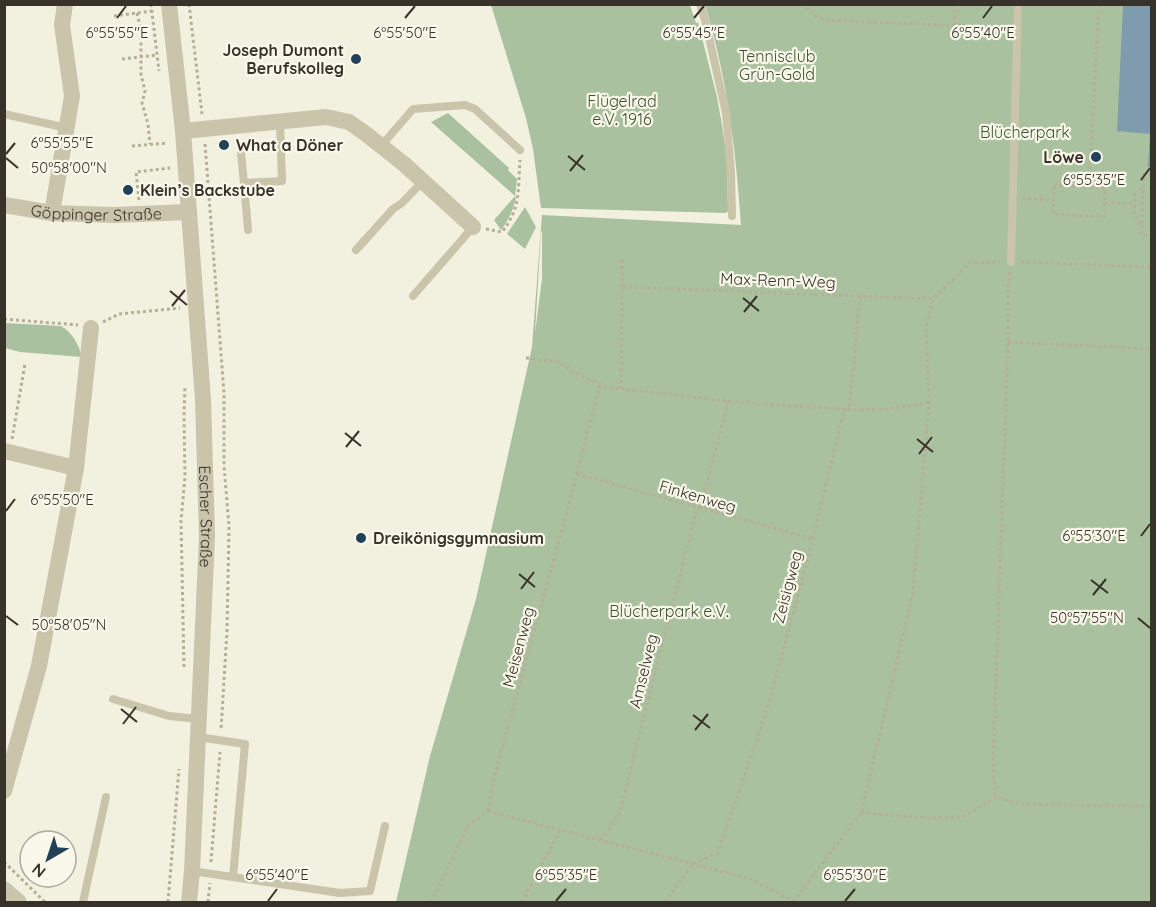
<svg xmlns="http://www.w3.org/2000/svg" width="1156" height="907" font-family="Quicksand,sans-serif">
	<style>
		.green { fill: #aac19f; fill-rule: evenodd }
		.water { fill: #7f9bae }
		.lines { fill: none; stroke-linecap: round; stroke-linejoin: round }
		.path { stroke: #b6af95; stroke-width: 3; stroke-dasharray: 3 3; stroke-linecap: butt }
		.service { stroke: #cac4ab; stroke-width: 8 }
		.minor { stroke: #cac4ab; stroke-width: 16 }
		.tertiary { stroke: #cac4ab; stroke-width: 16 }
		.ticks { fill: none; stroke: #38332a; stroke-width: 2 }
		.poi-dot { fill: #214158; stroke: #faf8eb; stroke-width: 2 }
		.labels { text-anchor: middle; stroke-width: 4.5; stroke-linejoin: round; paint-order: stroke }
		.poi-label { font-size: 16px; font-weight: bold; fill: #38332a; stroke: #faf8eb; text-anchor: start }
		.park-label { font-size: 16px; fill: #39552e; stroke: #faf8eb }
		.street-label { font-size: 16px; fill: #38332a; stroke: #faf8eb }
		.ticks-label { font-size: 15px; text-anchor: middle; fill: #38332a; stroke: #faf8eb; stroke-width: 4.5; stroke-linejoin: round; paint-order: stroke }
	</style>
	<rect width="100%" height="100%" fill="#f2f0df"/>
	<!-- green -->
	<g class="green">
		<polygon points="491,5 690,5 696,23 698,22 717,97 722,125 727,160 728,211 726,213 541,208 533,149 526,118"/>
		<path d="M705 5H1151V902H396L430 756 476 599 532 347 542 215 741 225C736 150 727 77 705 5ZM542 231V279L535 333 541 232Z"/>
		<path d="M448 113 509 168 508 170 517 179 515 197 516 198C513 210 509 220 501 230L494 220 515 196 431 122Z"/>
		<polygon points="525,207 536,227 525,249 507,234"/>
		<path d="M4 323 61 326C72 332 79 345 82 357L20 352 5 348Z"/>
	</g>
	<!-- water -->
	<polygon class="water" points="1123,5 1151,5 1151,167 1148,167 1150,134 1117,131"/>
	<g class="lines">
		<!-- path -->
		<g class="path">
			<polyline points="151,4 159,71"/>
			<polyline points="189,4 202,114"/>
			<polyline points="801,4 817,17 825,20 1007,28"/>
			<polyline points="954,4 955,25"/>
			<polyline points="137,13 141,31 141,75 145,91 142,103 148,124 150,144"/>
			<polyline points="114,16 152,11"/>
			<polyline points="122,59 157,55"/>
			<polyline points="205,144 224,393 224,466 229,526 227,631 221,730"/>
			<polyline points="132,146 167,143"/>
			<polyline points="1152,174 1144,174 1141,235 1152,235"/>
			<polygon points="1054,185 1105,188 1104,217 1053,214"/>
			<polyline points="1089,187 1099,4"/>
			<polyline points="1022,198 1053,200"/>
			<polyline points="139,200 136,172 170,168"/>
			<polyline points="1105,203 1135,204"/>
			<polyline points="1140,224 1134,215 1135,194 1142,187"/>
			<path d="M486 229 502 232C521 208 518 189 520 160"/>
			<polyline points="1021,262 1152,267"/>
			<polyline points="1010,272 1008,285 1008,342 993,765 996,797 1020,804 1152,806"/>
			<polyline points="623,287 933,299"/>
			<polyline points="4,319 78,325"/>
			<polyline points="103,322 119,314 180,308"/>
			<polyline points="1008,342 1152,349"/>
			<polyline points="526,358 559,362 574,372 606,387 744,403 859,410 885,409 911,406 929,402"/>
			<polyline points="621,389 622,257"/>
			<polyline points="12,439 25,364"/>
			<polyline points="577,474 813,539"/>
			<polyline points="184,667 181,521 185,477 184,416 185,386"/>
			<polyline points="488,811 494,779 577,474 600,385"/>
			<polyline points="488,811 751,879 794,901"/>
			<polyline points="861,813 927,818 958,817 965,816 996,797"/>
			<polyline points="601,840 620,812 696,512 701,505 725,415 727,401"/>
			<polyline points="1151,840 1152,842"/>
			<polyline points="4,862 45,902"/>
			<polyline points="211,862 220,752"/>
			<polyline points="168,902 179,769"/>
			<polyline points="208,902 210,883"/>
			<polyline points="431,902 469,825 488,811"/>
			<polyline points="522,902 560,830"/>
			<polyline points="665,902 692,865 717,853 737,798 769,703 813,539 837,439 843,415 850,404 860,295"/>
			<polyline points="793,902 861,813 913,593 929,402 926,327 933,299 970,263 1000,262"/>
		</g>
		<!-- service -->
		<g class="service">
			<polyline points="700,4 705,20 726,113 731,172 732,216"/>
			<polyline points="4,114 67,128"/>
			<polyline points="381,146 413,109 465,105 475,109 520,150"/>
			<polyline points="241,153 244,183"/>
			<polyline points="248,230 244,183 282,181 280,122"/>
			<polyline points="356,250 393,209 402,203 423,181"/>
			<polyline points="1011,262 1018,4"/>
			<polyline points="413,296 473,227"/>
			<polyline points="113,699 169,716 199,719"/>
			<polyline points="198,737 245,744 233,877"/>
			<polyline points="192,871 340,893 370,891 385,826"/>
			<polyline points="83,902 106,797"/>
		</g>
		<!-- minor -->
		<g class="minor">
			<path id="s1" d="M169 4 183 131 189 212 203 399 207 536 192 871 189 902"/>
			<polyline points="183,131 326,117 349,122 366,134 404,164 473,227"/>
			<path id="s2" d="M4 205 52 213 114 215 189 212"/>
			<polyline points="52,213 72,96 62,25 65,4"/>
			<polyline points="4,451 76,468 39,666 4,791"/>
			<polyline points="76,468 91,328"/>
		</g>
		<!-- tertiary -->
		<polyline class="tertiary" points="4,889 19,902"/>
	</g>
	<!-- ticks -->
	<path class="ticks" d="M117 18 126 6M405 18 415 6M694 18 704 6M983 18 992 6M6 154 15 143M568 156 585 170M6 158 18 168M570 171 583 155M1141 180 1150 168M170 291 187 305M743 298 759 311M172 306 185 290M744 312 757 296M345 433 361 446M917 439 933 452M346 447 359 431M919 454 932 437M6 511 15 499M1141 536 1150 524M519 574 535 587M1091 580 1108 593M521 589 534 572M1093 595 1106 579M6 616 18 625M1138 618 1150 628M121 709 137 722M693 715 710 728M123 724 136 707M695 730 708 714M268 901 277 889M556 901 566 889M845 901 855 889"/>
	<!-- markers -->
	<g class="poi-dot">
		<circle cx="356" cy="59" r="6"/>
		<circle cx="224" cy="145" r="6"/>
		<circle cx="1096" cy="157" r="6"/>
		<circle cx="128" cy="190" r="6"/>
		<circle cx="361" cy="538" r="6"/>
	</g>
	<g class="labels">
		<!-- poi labels -->
		<g class="poi-label">
			<text x="344" y="56" text-anchor="end">Joseph Dumont<tspan x="344" dy="18">Berufskolleg</tspan></text>
			<text x="236" y="151">What a Döner</text>
			<text x="1084" y="163" text-anchor="end">Löwe</text>
			<text x="140" y="196">Klein’s Backstube</text>
			<text x="373" y="544">Dreikönigsgymnasium</text>
		</g>
		<!-- park labels -->
		<g class="park-label">
			<text x="777" y="62">Tennisclub<tspan x="777" dy="18">Grün-Gold</tspan></text>
			<text x="622" y="107">Flügelrad<tspan x="622" dy="18">e.V. 1916</tspan></text>
			<text x="1025" y="138">Blücherpark</text>
			<text x="669" y="617">Blücherpark e.V.</text>
		</g>
		<!-- street labels -->
		<g class="street-label">
			<text dy="6" stroke="none"><textPath href="#s2" startOffset="93">Göppinger Straße</textPath></text>
			<text transform="translate(778 280) rotate(2)" y="6">Max-Renn-Weg</text>
			<text transform="translate(698 496) rotate(16)" y="6">Finkenweg</text>
			<text dy="6" stroke="none"><textPath href="#s1" startOffset="514">Escher Straße</textPath></text>
			<text transform="translate(787 587) rotate(-75)" y="6">Zeisigweg</text>
			<text transform="translate(518 647) rotate(-75)" y="6">Meisenweg</text>
			<text transform="translate(643 671) rotate(-76)" y="6">Amselweg</text>
		</g>
	</g>
	<g class="ticks-label">
		<text x="117" y="38">6°55'55"E</text>
		<text x="405" y="38">6°55'50"E</text>
		<text x="694" y="38">6°55'45"E</text>
		<text x="983" y="38">6°55'40"E</text>
		<text x="62" y="148">6°55'55"E</text>
		<text x="69" y="173">50°58'00"N</text>
		<text x="1094" y="185">6°55'35"E</text>
		<text x="62" y="505">6°55'50"E</text>
		<text x="1094" y="541">6°55'30"E</text>
		<text x="1087" y="623">50°57'55"N</text>
		<text x="69" y="630">50°58'05"N</text>
		<text x="277" y="880">6°55'40"E</text>
		<text x="566" y="880">6°55'35"E</text>
		<text x="855" y="880">6°55'30"E</text>
	</g>
	<!-- border -->
	<rect width="1156" height="907" fill="none" stroke="#38332a" stroke-width="12"/>
	<!-- north arrow -->
	<g transform="translate(48 859) rotate(219)"><circle r="28" fill="#faf8eb" stroke="#aca99e" stroke-width="1.5"/>
	<path d="M0-4.5L10 22L0 15L-10 22Z" fill="#214158"/>
	<text y="-9" font-size="16" font-weight="bold" text-anchor="middle" fill="#38332a">N</text>
	</g>
</svg>
